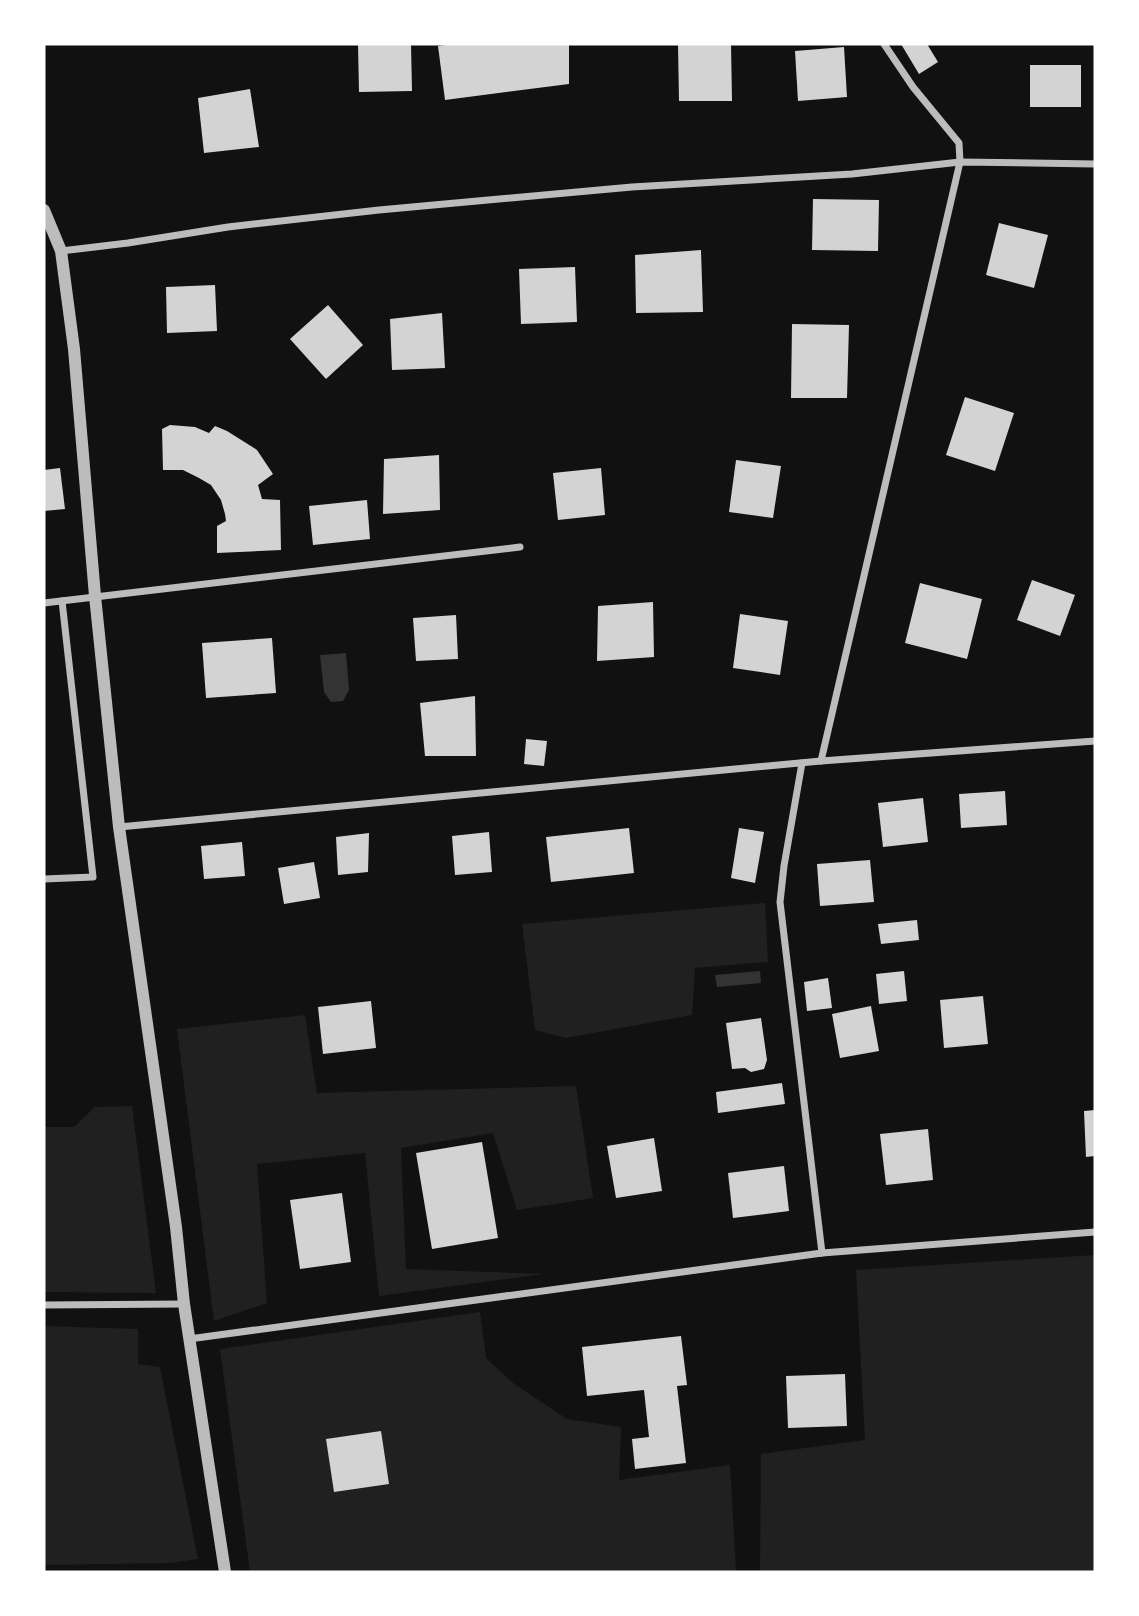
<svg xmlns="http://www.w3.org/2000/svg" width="1139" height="1616" font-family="Lora,serif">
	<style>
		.green { fill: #202020 }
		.water { fill: #333 }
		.building { fill: #d3d3d3 }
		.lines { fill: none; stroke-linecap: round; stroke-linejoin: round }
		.minor { stroke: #bcbcbc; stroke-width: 7 }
		.tertiary { stroke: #bcbcbc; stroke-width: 12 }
	</style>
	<rect width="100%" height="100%" fill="#111"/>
	<!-- green -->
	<g class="green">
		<polygon points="765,903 768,962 695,968 692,1015 566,1038 535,1030 522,924"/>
		<polygon points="305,1015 317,1093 576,1086 593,1198 517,1210 493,1133 401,1148 406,1269 544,1274 379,1296 365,1153 257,1164 267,1303 214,1321 177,1029"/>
		<polygon points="132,1106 156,1293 44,1292 44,1127 74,1127 95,1107"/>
		<polygon points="1095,1255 1095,1572 760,1572 761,1454 865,1440 856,1270"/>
		<polygon points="480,1312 486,1358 513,1383 567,1419 621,1427 619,1480 730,1465 736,1572 250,1572 220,1349"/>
		<polygon points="44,1326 138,1329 138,1364 160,1367 198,1559 170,1563 44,1565"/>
	</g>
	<!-- water -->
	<g class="water">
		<polygon points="346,653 349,690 343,701 331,702 324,692 320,655"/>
		<polygon points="760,971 761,983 717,987 715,975"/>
	</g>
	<!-- building -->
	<g class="building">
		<polygon points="358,44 411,44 412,91 359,92"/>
		<polygon points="453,44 569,44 569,84 445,100 438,46"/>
		<polygon points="678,44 731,44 732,101 679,101"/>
		<polygon points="901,44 927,44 938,62 919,74"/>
		<polygon points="844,47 847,97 798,101 795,51"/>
		<rect x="1030" y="65" width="51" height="42"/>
		<polygon points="250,89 259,147 204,153 198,98"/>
		<polygon points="813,199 879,200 878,251 812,250"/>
		<polygon points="999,223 1048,235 1034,288 986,275"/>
		<polygon points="701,250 703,312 636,313 635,255"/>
		<polygon points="575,267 577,322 521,324 519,269"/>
		<polygon points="215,285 217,331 167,333 166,287"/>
		<polygon points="328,305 363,345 326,379 290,339"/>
		<polygon points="442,313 445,368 392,370 390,319"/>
		<polygon points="792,324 849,325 847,398 791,398"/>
		<polygon points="965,397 1014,413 995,471 946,455"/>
		<polygon points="170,425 195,427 209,433 215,426 227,431 257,450 273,474 258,485 262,499 280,500 281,550 217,553 217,526 226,521 225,514 221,500 211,485 199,478 183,470 163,470 162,429"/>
		<polygon points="439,455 440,510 383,514 384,459"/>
		<polygon points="736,460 781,466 773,518 729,512"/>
		<polygon points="60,468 65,509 44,511 44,470"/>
		<polygon points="601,468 605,515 558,520 553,473"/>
		<polygon points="367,500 370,539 313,545 309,506"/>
		<polygon points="1032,580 1075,595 1060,636 1017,620"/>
		<polygon points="920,583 982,599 967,659 905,643"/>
		<polygon points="653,602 654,657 597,661 598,606"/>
		<polygon points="740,614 788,621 780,675 733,668"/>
		<polygon points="456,615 458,659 416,661 413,618"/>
		<polygon points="272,638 276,693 206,698 202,643"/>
		<polygon points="475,696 476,756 425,756 420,703"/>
		<polygon points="526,739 547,741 544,766 524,764"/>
		<polygon points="1005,791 1007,825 961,828 959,794"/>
		<polygon points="923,798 928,842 883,847 878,803"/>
		<polygon points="629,828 634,873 551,882 546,837"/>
		<polygon points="739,828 764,832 755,883 731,878"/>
		<polygon points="489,832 492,872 455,875 452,836"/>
		<polygon points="369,833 368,872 338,875 336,837"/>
		<polygon points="242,842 245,876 204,879 201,846"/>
		<polygon points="870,860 874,902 820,906 817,864"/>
		<polygon points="314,862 320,898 284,904 278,868"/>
		<polygon points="917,920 919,940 881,944 878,924"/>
		<polygon points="904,971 907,1001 879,1004 876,974"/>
		<polygon points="828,978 832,1008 807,1011 804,982"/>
		<polygon points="983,996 988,1044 944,1048 940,1000"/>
		<polygon points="371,1001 376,1048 323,1054 318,1007"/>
		<polygon points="871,1006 879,1051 840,1058 832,1014"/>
		<polygon points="761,1018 767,1060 764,1069 751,1072 745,1068 732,1069 726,1023"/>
		<polygon points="782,1083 785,1104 718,1113 716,1092"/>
		<polygon points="1095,1110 1095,1156 1086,1157 1084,1111"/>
		<polygon points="928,1129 933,1180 886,1185 880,1134"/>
		<polygon points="654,1138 662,1191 616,1198 607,1146"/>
		<polygon points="482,1142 498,1238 432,1249 416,1153"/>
		<polygon points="784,1166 789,1211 733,1218 728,1173"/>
		<polygon points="342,1193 351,1262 300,1269 290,1200"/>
		<polygon points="681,1336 687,1385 677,1386 686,1463 635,1469 632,1439 649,1437 644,1390 587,1396 582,1347"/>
		<polygon points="845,1374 847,1426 788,1428 786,1376"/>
		<polygon points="381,1431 389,1484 334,1492 326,1439"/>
	</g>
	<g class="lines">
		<!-- minor -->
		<g class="minor">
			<polyline points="61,251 128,243 228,227 379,210 632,187 852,174 960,162 1095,164"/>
			<polyline points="44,603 520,547"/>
			<polyline points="821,761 960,162 959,143 913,87 884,44"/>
			<polyline points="802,763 784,866 780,902 822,1253"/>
			<polyline points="119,827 821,761 1095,741"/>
			<polyline points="44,879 93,877 62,601"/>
			<polyline points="44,1305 184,1304"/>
			<polyline points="189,1339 822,1253 1095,1232"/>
		</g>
		<!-- tertiary -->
		<polyline class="tertiary" points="44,210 61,251 74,349 95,596 119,827 176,1227 184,1304 225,1572"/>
	</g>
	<!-- border -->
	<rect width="1139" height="1616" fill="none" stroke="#ffffff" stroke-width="91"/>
</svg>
